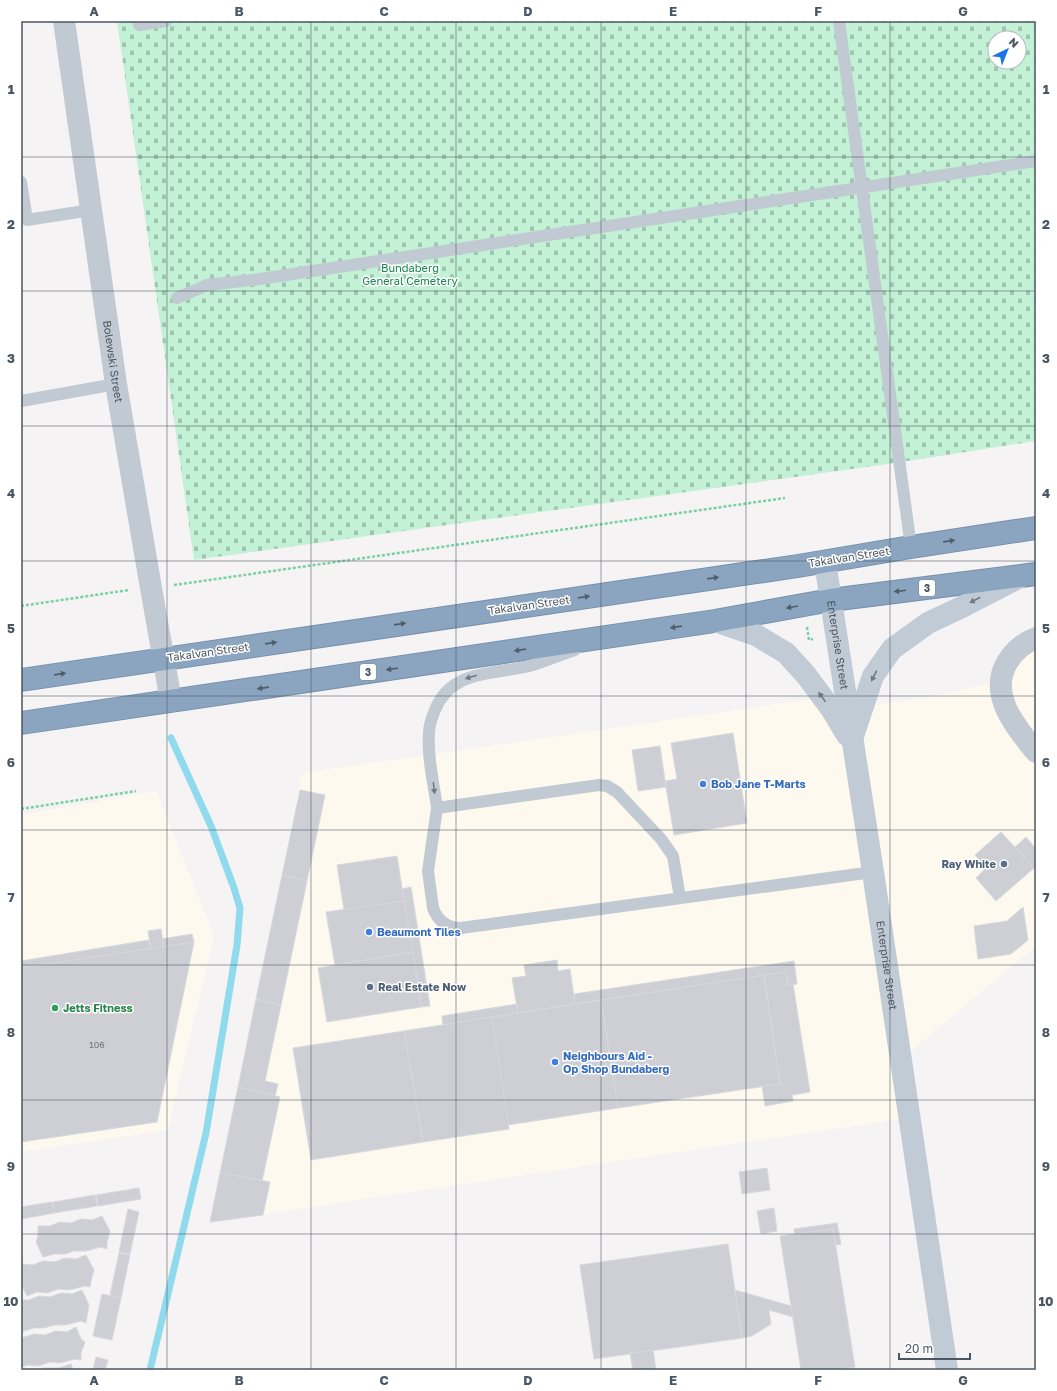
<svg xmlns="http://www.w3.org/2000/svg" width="1057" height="1391" font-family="'Golos Text',sans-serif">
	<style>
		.commercial { fill: #fdf9ef }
		.cemetery { fill: url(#cemetery-stones); fill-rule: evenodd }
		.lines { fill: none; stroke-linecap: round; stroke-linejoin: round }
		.stream { stroke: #90daee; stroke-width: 7 }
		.building { fill: #cdcfd5; stroke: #d7d9de }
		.highway-casing { stroke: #7690ad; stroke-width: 24 }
		.path { stroke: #7ad0a6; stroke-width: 2.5; stroke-dasharray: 3 2; stroke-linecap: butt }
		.lane { stroke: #c1cad2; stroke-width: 12 }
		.street { stroke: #c1cad2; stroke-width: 22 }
		.secondary { stroke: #c1cbd6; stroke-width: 22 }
		.highway { stroke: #8ba5c1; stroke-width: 22 }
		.oneway { fill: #505e6b }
		.oneway2 { fill: #6e7984 }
		.oneway3 { fill: #6e7983 }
		.grid { fill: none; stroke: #4a5661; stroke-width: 1; stroke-opacity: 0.55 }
		.shop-dot { fill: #3f7fe0; stroke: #fff; stroke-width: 1.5 }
		.service-dot { fill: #5c6f8a; stroke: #fff; stroke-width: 1.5 }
		.leisure-dot { fill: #2e9e5b; stroke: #fff; stroke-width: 1.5 }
		.labels { text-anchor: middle; stroke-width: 3; stroke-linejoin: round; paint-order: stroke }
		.number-label { font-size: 9px; fill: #6b747e }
		.shield { fill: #fff; stroke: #808990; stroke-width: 1 }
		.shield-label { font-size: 10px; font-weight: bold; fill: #4a5661 }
		.park-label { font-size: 11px; fill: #17864f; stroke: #fff }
		.street-label { font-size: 11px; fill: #4a5661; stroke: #fff }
		.shop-label { font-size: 11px; font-weight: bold; fill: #366cbe; stroke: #fff; text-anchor: start }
		.service-label { font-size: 11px; font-weight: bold; fill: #4e5e75; stroke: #fff; text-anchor: end }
		.leisure-label { font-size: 11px; font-weight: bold; fill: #27864d; stroke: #fff; text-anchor: start }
		.neatline { fill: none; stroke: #4a5661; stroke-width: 1.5 }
		.grid-label { font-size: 13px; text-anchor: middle; font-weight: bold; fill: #4a5661 }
	</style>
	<defs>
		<pattern id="cemetery-stones" width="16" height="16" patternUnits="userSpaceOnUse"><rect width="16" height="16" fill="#c3f1d5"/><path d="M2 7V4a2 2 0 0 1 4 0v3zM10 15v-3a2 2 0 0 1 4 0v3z" fill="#a0c6b0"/></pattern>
	</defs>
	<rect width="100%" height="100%" fill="#f5f3f3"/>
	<!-- commercial -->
	<g class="commercial">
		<polygon points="1036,640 1036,946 899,1061 907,1118 210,1222 302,773 840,695 843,711 943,694 1003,680"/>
		<polygon points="156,791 214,936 168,1130 21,1152 21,815"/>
	</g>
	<!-- cemetery -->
	<path class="cemetery" d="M117 21H1036V441L888 464 194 560ZM995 38H1019V62H995Z"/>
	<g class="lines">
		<!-- stream -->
		<polyline class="stream" points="150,1370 206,1133 237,945 240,908 234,888 211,826 171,738"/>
	</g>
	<!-- building -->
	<g class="building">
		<polygon points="733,733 747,823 674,835 665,781 677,779 671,743"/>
		<polygon points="660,746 666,787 638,791 632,750"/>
		<polygon points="300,790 325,795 307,881 282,875"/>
		<polygon points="1001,832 1034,868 996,901 976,878 984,870 975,860 978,858 975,855"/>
		<polygon points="1026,837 1036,849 1036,871 1015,847"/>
		<polygon points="397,856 404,901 344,910 337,865"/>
		<polygon points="282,875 307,881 281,1005 256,999"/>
		<polygon points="411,887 430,1006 421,1007 402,889"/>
		<polygon points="404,901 413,952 335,965 326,912"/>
		<polygon points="1023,907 1028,940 1011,954 978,959 974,926 1007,921"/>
		<polygon points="161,929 164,947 151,949 148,931"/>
		<polygon points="192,934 194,942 164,947 162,939"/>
		<polygon points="149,940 151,949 22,968 21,961"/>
		<polygon points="194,942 157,1122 21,1142 21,968"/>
		<polygon points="413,952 421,1007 327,1022 318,968"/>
		<polygon points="557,960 558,971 570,969 575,1004 518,1013 512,978 526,976 524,965"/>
		<polygon points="794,961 797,984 788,985 786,972 575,1004 574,994"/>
		<polygon points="786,972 788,985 793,984 810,1092 792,1095 793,1101 765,1106 762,1086 780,1084 764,975"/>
		<polygon points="764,975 780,1084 618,1108 601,1000"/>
		<polygon points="256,999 281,1005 265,1081 278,1084 275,1096 238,1087"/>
		<polygon points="601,1000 618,1108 508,1125 492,1017"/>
		<polygon points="517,1004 518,1013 443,1025 442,1016"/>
		<polygon points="492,1017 509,1129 423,1142 404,1031"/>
		<polygon points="404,1031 423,1142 311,1160 293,1048"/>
		<polygon points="238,1087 280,1097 262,1181 220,1173"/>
		<polygon points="767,1168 770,1190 742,1194 739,1172"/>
		<polygon points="220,1173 270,1182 263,1215 210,1222"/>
		<polygon points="139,1188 141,1199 98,1206 96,1195"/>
		<polygon points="95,1195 97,1206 54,1213 53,1202"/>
		<polygon points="52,1202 54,1213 21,1219 21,1207"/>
		<polygon points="774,1208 777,1231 761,1234 757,1211"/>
		<polygon points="128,1209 139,1212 130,1254 119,1252"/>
		<polygon points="102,1216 110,1231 107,1242 107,1249 101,1247 86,1251 74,1251 65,1254 54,1254 43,1257 36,1242 38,1237 38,1226 50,1226 60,1222 71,1223 81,1219 92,1220"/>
		<polygon points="837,1223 841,1244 836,1245 833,1229 795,1235 794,1229"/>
		<polygon points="833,1229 855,1367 835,1370 801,1370 780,1236"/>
		<polygon points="728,1244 742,1338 594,1359 580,1265"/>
		<polygon points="119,1253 130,1255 121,1298 110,1295"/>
		<polygon points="86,1255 94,1270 91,1281 90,1287 85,1286 69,1290 58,1289 48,1293 37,1292 27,1296 21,1284 22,1264 33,1265 43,1261 54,1262 65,1258 76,1259"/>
		<polygon points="82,1290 89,1305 86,1323 81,1321 65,1325 54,1325 44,1328 34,1328 21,1332 21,1300 29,1300 39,1296 50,1297 61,1293 72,1294"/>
		<polygon points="735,1290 791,1306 793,1317 769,1310 771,1324 752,1336 742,1338"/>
		<polygon points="102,1294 121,1298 112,1340 93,1336"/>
		<polygon points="76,1327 81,1339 85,1342 81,1353 81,1360 75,1359 60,1363 49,1362 39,1366 28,1365 21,1367 21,1338 34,1334 45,1335 56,1331 67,1332"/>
		<polygon points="653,1350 656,1370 633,1370 630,1353"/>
		<polygon points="96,1357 108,1360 105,1370 93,1370"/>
		<polygon points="71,1364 73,1370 40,1370 44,1368 58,1368"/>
	</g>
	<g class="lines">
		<!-- highway casing -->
		<g class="highway-casing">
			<g id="highway">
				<polyline points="21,680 798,566 911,547 1036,528"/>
				<polyline points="21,723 715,621 831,600 1036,574"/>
			</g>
		</g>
		<!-- path -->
		<g class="path">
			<polyline points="174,585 785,498"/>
			<polyline points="21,606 129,590"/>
			<polyline points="807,627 809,640 813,639"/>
			<polyline points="21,809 136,791"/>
		</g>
		<!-- lane -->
		<g class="lane">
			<polyline points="839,21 911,547"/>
			<polyline points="139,25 166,21"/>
			<polyline points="21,182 27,220 91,210"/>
			<polyline points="177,298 207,285 260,279 1036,161"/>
			<polyline points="21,401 116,384"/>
			<path d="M437 808C434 784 427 758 429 733 429 725 432 717 435 710 451 669 494 675 529 666 544 662 559 655 575 650"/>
			<path d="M680 898 673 856 661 839 617 792 607 786 599 785 437 808 428 871 433 908C438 921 447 928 461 928L873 872"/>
		</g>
		<!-- street -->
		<g class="street">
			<path id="s1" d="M64 21 116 384 151 588 171 701"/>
			<path d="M1036 638C1025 642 1014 651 1008 661 987 694 1016 727 1036 752"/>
		</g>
		<!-- secondary -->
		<g class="secondary">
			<path id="s2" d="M825 562 873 872 947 1370"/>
			<polyline points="715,621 756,635 786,653 806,675 832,710 847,735"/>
			<polyline points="853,736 873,676 892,649 928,623 962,607 1022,576"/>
		</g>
		<!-- highway -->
		<use href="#highway" class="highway"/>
	</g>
	<!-- one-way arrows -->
	<defs><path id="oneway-solid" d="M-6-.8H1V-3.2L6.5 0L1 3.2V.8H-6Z"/></defs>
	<g class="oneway">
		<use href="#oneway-solid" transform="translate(949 541) rotate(-8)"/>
		<use href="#oneway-solid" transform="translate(713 578) rotate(-8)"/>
		<use href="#oneway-solid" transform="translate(900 591) rotate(173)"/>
		<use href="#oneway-solid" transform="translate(584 597) rotate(-8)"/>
		<use href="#oneway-solid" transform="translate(792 607) rotate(170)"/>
		<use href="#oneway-solid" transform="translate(400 624) rotate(-8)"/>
		<use href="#oneway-solid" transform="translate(676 627) rotate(172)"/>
		<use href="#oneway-solid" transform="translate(271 643) rotate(-8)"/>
		<use href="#oneway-solid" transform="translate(520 650) rotate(172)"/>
		<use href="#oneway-solid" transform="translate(392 669) rotate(172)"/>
		<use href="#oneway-solid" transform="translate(60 674) rotate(-8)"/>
		<use href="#oneway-solid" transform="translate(263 688) rotate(172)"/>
	</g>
	<g class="oneway2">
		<use href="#oneway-solid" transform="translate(975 600) rotate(153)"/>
		<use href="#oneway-solid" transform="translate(874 676) rotate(117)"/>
		<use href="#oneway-solid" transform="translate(822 697) rotate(-126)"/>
	</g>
	<g class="oneway3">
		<use href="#oneway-solid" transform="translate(471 677) rotate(163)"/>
		<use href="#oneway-solid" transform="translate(434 788) rotate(83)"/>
	</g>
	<!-- grid -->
	<path class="grid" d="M167 21V1370M311 21V1370M456 21V1370M601 21V1370M746 21V1370M890 21V1370M21 157H1036M21 291H1036M21 426H1036M21 561H1036M21 696H1036M21 830H1036M21 965H1036M21 1100H1036M21 1234H1036"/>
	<!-- markers -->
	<g class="shop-dot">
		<circle cx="703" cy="784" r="4"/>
		<circle cx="369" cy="932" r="4"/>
		<circle cx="555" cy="1062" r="4"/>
	</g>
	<g class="service-dot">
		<circle cx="1004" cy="864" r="4"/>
		<circle cx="370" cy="987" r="4"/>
	</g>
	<circle class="leisure-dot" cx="55" cy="1008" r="4"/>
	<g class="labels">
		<!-- number labels -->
		<g class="number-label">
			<text x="97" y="1048">106</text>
		</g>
		<!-- shield labels -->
		<g class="shield">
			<rect x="919" y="580" width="16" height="16" rx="3"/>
			<rect x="360" y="664" width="16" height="16" rx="3"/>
		</g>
		<g class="shield-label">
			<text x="927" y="592">3</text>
			<text x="368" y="676">3</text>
		</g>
		<!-- park labels -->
		<g class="park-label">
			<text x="410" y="272">Bundaberg<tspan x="410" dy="13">General Cemetery</tspan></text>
		</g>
		<!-- street labels -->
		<g class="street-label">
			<text dy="4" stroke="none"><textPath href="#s1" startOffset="344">Bolewski Street</textPath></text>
			<text transform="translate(849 557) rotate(-9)" y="4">Takalvan Street</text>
			<text transform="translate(529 605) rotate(-8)" y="4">Takalvan Street</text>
			<text dy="4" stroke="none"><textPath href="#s2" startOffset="84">Enterprise Street</textPath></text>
			<text transform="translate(208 652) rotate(-8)" y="4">Takalvan Street</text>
			<text dy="4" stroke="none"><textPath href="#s2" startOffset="408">Enterprise Street</textPath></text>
		</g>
		<!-- shop labels -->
		<g class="shop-label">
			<text x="711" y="788">Bob Jane T-Marts</text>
			<text x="377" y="936">Beaumont Tiles</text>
			<text x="563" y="1060">Neighbours Aid -<tspan x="563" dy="13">Op Shop Bundaberg</tspan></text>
		</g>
		<!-- service labels -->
		<g class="service-label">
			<text x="996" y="868">Ray White</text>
			<text x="378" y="991" text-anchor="start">Real Estate Now</text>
		</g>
		<!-- leisure labels -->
		<g class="leisure-label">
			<text x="63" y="1012">Jetts Fitness</text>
		</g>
	</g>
	<!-- border -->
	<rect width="1057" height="1391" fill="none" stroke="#ffffff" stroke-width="44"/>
	<!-- north arrow -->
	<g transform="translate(1007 50) rotate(43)"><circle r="19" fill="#ffffff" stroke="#b7bbc0"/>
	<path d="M0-3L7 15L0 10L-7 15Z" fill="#1a73e8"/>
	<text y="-6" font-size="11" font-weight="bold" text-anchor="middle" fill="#4a5661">N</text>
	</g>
	<!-- scale -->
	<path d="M899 1353v6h71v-6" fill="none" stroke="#4a5661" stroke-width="2"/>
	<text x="905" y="1353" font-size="12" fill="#4a5661" stroke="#ffffff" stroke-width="3" paint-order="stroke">20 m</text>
	<rect x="22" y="22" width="1013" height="1347" class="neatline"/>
	<g class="grid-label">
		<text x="94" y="16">A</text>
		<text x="239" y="16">B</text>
		<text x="384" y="16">C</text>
		<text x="528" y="16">D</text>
		<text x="673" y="16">E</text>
		<text x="818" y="16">F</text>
		<text x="963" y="16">G</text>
		<text x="11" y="94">1</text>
		<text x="1046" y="94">1</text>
		<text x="11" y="229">2</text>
		<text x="1046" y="229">2</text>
		<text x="11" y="363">3</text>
		<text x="1046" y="363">3</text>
		<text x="11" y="498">4</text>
		<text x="1046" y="498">4</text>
		<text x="11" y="633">5</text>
		<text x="1046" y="633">5</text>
		<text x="11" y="767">6</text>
		<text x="1046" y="767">6</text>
		<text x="11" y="902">7</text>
		<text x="1046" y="902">7</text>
		<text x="11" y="1037">8</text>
		<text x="1046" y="1037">8</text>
		<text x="11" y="1171">9</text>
		<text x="1046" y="1171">9</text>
		<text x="11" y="1306">10</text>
		<text x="1046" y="1306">10</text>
		<text x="94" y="1385">A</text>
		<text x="239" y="1385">B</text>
		<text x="384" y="1385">C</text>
		<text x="528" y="1385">D</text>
		<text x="673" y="1385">E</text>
		<text x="818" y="1385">F</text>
		<text x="963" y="1385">G</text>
	</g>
</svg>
